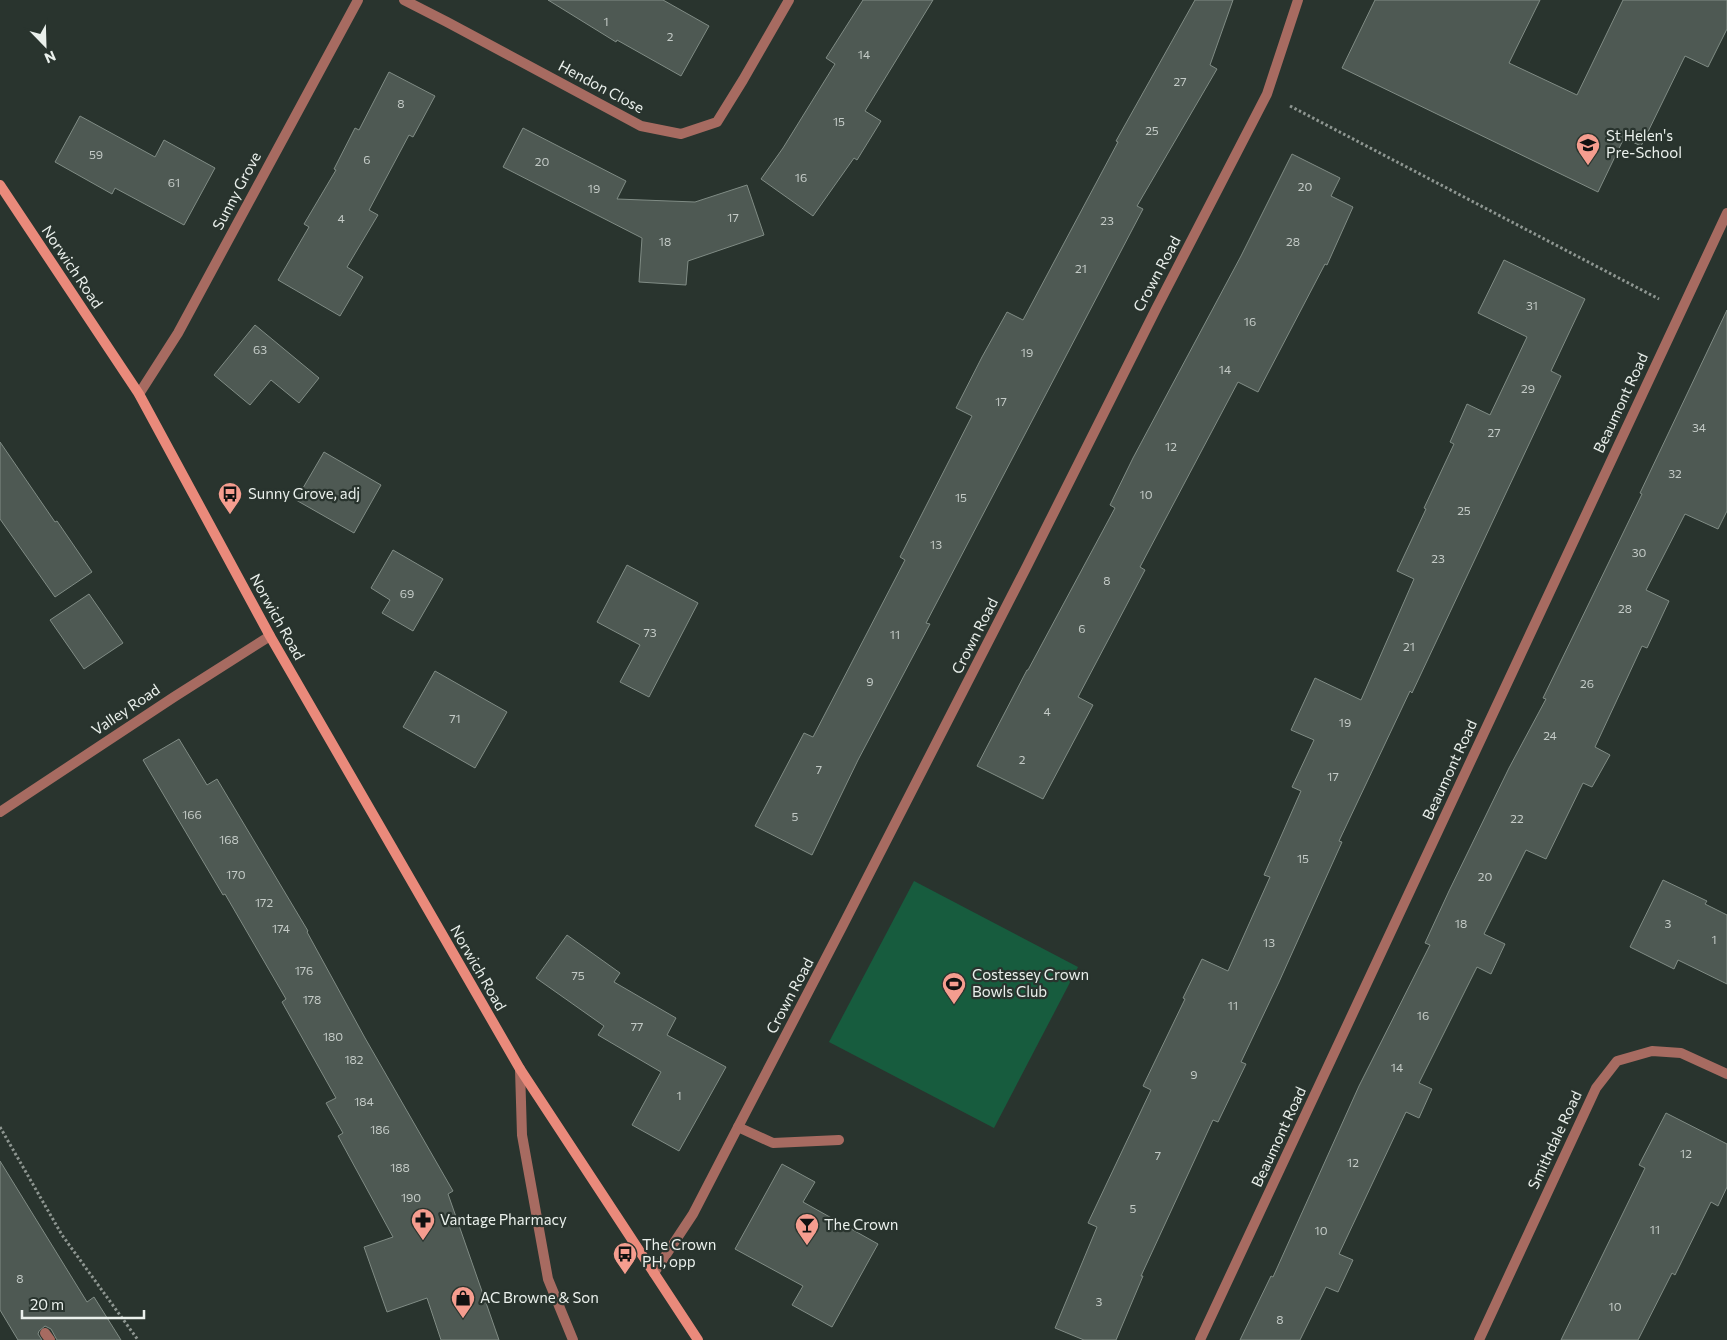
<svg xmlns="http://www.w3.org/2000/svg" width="1727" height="1340" font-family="Commissioner,sans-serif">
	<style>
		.green { fill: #175c3e }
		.building { fill: #4e5953; stroke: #808c85 }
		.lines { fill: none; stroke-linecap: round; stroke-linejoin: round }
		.path { stroke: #8e9691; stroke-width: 3; stroke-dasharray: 2.5 2.5; stroke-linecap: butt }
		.lane { stroke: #a76b61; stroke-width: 10 }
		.street { stroke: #a76b61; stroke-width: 10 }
		.secondary { stroke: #ea8a7b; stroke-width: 10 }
		.labels { text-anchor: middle; stroke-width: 4.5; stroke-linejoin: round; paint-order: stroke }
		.number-label { font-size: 12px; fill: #c3cac6 }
		.street-label { font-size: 15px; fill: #eaf0ec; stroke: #29342e }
		.poi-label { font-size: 15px; fill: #eaf0ec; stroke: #29342e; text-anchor: start }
	</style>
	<rect width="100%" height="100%" fill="#29342e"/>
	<!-- green -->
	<polygon class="green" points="914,881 1078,967 994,1128 829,1042"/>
	<!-- building -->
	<g class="building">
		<polygon points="548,0 663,0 709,26 681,76 617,40 616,42"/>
		<polygon points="863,0 933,0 865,111 881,121 857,160 854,158 813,216 761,179 783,148 835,64 826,58"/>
		<polygon points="1195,0 1233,0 1210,65 1217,69 1137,206 1143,209 926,623 930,624 858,760 812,855 755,826 804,733 813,737 905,560 900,557 972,416 956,408 982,357 1007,312 1023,320 1118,142 1116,141"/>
		<polygon points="1375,0 1540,0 1509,63 1577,95 1623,0 1727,0 1727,29 1708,67 1685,56 1641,146 1624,138 1598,192 1342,68"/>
		<polygon points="389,72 435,96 413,137 409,135 369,210 378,215 347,267 363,277 340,316 278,280 309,227 304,224 336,170 334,169 355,128 359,130"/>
		<polygon points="80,116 155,157 164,140 215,168 184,225 115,188 112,194 55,162"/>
		<polygon points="523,128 626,181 617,199 695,202 747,185 764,235 688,261 686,285 639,282 642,238 503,167"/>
		<polygon points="1292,154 1340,178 1331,196 1353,207 1327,265 1325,264 1258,392 1238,382 1140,567 1145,570 1078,697 1093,705 1043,799 977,766 1027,670 1028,670 1115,508 1110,505 1133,458 1241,256"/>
		<polygon points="1504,260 1585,299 1551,371 1561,376 1412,693 1410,691 1339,841 1342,842 1279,982 1241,1062 1246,1064 1218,1122 1213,1120 1141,1276 1143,1276 1116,1340 1084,1340 1055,1328 1097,1227 1088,1223 1151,1090 1143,1086 1185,999 1183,998 1202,959 1228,971 1270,877 1264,875 1301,791 1292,787 1314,740 1291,730 1315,678 1361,700 1414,579 1397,571 1426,509 1424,508 1454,444 1450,442 1467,404 1490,415 1527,337 1478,313"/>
		<polygon points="1727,310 1727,511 1718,529 1685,514 1646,590 1669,601 1647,648 1642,646 1595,747 1610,755 1592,787 1583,783 1546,859 1526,850 1484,934 1505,944 1491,974 1477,967 1419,1083 1432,1089 1419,1118 1406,1112 1339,1254 1353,1260 1338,1292 1326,1287 1300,1340 1240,1340 1271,1276 1273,1277 1359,1086 1430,945 1425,943 1449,891 1509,768 1546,699 1543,698 1642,494 1640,493"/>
		<polygon points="255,325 319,378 299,403 271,380 250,405 214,375"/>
		<polygon points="0,442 55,522 57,521 92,572 55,597 0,519"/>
		<polygon points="324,452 381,485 354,533 296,500"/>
		<polygon points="393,550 443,579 413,631 382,613 390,600 371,588"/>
		<polygon points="627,565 698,603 649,697 620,682 640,645 597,622"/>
		<polygon points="89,594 123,643 84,669 50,620"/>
		<polygon points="435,671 507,712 475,768 403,727"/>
		<polygon points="179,739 207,785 217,779 308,931 307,932 365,1038 453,1191 448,1194 499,1340 441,1340 427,1298 387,1312 364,1247 393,1237 338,1136 343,1133 326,1103 336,1098 282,1002 286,999 225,894 223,895 143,760"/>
		<polygon points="1663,880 1707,901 1705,904 1727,915 1727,984 1678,960 1674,969 1630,947"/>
		<polygon points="567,935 620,973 614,982 676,1018 667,1035 726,1067 679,1151 632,1125 661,1072 598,1035 604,1026 536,978"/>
		<polygon points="1666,1113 1727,1144 1727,1187 1718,1206 1711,1202 1675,1275 1672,1273 1638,1340 1561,1340 1645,1168 1639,1165"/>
		<polygon points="0,1161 87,1302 94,1297 121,1340 57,1340 51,1329 45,1326 39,1331 38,1334 42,1340 18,1340 0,1310"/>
		<polygon points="782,1164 815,1182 803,1202 878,1244 832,1327 792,1305 803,1286 735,1249"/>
	</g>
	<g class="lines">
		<!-- path -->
		<g class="path">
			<polyline points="1290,106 1659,299"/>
			<polyline points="0,1127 62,1235 138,1340"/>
		</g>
		<!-- lane -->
		<g class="lane">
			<polyline points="520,1069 522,1135 548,1279 573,1340"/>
			<polyline points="738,1127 773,1143 839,1140"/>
			<polyline points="45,1333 50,1340"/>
		</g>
		<!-- street -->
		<g class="street">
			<polyline points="404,0 447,22 641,126 681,134 717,122 743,80 789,0"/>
			<polyline points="139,394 178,333 358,0"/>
			<polyline points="0,812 174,697 270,636"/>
			<polyline points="654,1273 693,1214 738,1127 842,927 1027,566 1156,309 1267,94 1298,0"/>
			<polyline points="1200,1340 1727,213"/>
			<polyline points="1479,1340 1596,1088 1617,1061 1652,1051 1681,1053 1727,1074"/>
		</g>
		<!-- secondary -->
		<polyline class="secondary" points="0,185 139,394 270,636 520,1069 698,1340"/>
	</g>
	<!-- icons -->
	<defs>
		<g id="school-pin" transform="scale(1.25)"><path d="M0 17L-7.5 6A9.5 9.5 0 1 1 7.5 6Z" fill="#f59d8f" stroke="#29342e"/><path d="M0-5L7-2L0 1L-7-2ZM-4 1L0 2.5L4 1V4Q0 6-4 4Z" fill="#111"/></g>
		<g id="bus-pin" transform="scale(1.25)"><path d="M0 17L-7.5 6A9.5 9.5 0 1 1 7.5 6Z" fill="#f59d8f" stroke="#29342e"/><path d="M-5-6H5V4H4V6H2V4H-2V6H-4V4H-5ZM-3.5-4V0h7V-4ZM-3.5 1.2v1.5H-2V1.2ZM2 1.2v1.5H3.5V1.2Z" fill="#111"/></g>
		<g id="stadium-pin" transform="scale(1.25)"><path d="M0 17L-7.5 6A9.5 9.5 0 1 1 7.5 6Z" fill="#f59d8f" stroke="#29342e"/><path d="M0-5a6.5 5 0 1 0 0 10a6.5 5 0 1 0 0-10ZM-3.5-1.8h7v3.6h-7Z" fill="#111"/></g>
		<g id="pharmacy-pin" transform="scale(1.25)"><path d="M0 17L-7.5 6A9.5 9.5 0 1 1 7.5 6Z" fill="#f59d8f" stroke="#29342e"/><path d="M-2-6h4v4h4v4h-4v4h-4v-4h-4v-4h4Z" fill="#111"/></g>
		<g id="bar-pin" transform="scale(1.25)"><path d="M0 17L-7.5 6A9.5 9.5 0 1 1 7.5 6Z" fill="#f59d8f" stroke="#29342e"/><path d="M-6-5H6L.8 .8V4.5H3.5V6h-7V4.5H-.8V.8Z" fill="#111"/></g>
		<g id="shop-pin" transform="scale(1.25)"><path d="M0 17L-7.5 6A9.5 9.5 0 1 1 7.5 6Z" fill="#f59d8f" stroke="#29342e"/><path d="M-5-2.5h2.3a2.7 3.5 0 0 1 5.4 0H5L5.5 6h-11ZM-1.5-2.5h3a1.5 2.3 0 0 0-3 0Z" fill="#111"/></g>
	</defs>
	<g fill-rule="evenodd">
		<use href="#school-pin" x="1588" y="145"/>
		<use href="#bus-pin" x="230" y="494"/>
		<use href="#stadium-pin" x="954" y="984"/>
		<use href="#pharmacy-pin" x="423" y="1220"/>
		<use href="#bar-pin" x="807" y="1225"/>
		<use href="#bus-pin" x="625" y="1254"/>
		<use href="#shop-pin" x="463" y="1298"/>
	</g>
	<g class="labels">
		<!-- number labels -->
		<g class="number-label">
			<text x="606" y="26">1</text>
			<text x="670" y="41">2</text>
			<text x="864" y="59">14</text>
			<text x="1180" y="86">27</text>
			<text x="401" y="108">8</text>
			<text x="839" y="126">15</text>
			<text x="1152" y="135">25</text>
			<text x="96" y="159">59</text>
			<text x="367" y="164">6</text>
			<text x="542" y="166">20</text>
			<text x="801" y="182">16</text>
			<text x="174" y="187">61</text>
			<text x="1305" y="191">20</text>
			<text x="594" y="193">19</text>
			<text x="733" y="222">17</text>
			<text x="341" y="223">4</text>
			<text x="1107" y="225">23</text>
			<text x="665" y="246">18</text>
			<text x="1293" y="246">28</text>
			<text x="1081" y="273">21</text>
			<text x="1532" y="310">31</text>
			<text x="1250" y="326">16</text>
			<text x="260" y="354">63</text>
			<text x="1027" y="357">19</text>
			<text x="1225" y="374">14</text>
			<text x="1528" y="393">29</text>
			<text x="1001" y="406">17</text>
			<text x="1699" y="432">34</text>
			<text x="1494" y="437">27</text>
			<text x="1171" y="451">12</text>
			<text x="1675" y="478">32</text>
			<text x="1146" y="499">10</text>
			<text x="961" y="502">15</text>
			<text x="1464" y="515">25</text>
			<text x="936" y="549">13</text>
			<text x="1639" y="557">30</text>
			<text x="1438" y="563">23</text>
			<text x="1107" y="585">8</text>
			<text x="407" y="598">69</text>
			<text x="1625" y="613">28</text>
			<text x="1082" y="633">6</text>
			<text x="650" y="637">73</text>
			<text x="895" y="639">11</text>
			<text x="1409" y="651">21</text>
			<text x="870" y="686">9</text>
			<text x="1587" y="688">26</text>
			<text x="1047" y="716">4</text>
			<text x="455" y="723">71</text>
			<text x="1345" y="727">19</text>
			<text x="1550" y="740">24</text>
			<text x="1022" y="764">2</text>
			<text x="819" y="774">7</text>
			<text x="1333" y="781">17</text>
			<text x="192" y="819">166</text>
			<text x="795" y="821">5</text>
			<text x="1517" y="823">22</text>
			<text x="229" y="844">168</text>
			<text x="1303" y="863">15</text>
			<text x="236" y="879">170</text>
			<text x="1485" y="881">20</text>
			<text x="264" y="907">172</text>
			<text x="1461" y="928">18</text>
			<text x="1668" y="928">3</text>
			<text x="281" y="933">174</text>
			<text x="1714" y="944">1</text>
			<text x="1269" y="947">13</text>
			<text x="304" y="975">176</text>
			<text x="578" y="980">75</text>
			<text x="312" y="1004">178</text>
			<text x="1233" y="1010">11</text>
			<text x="1423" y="1020">16</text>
			<text x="637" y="1031">77</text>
			<text x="333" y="1041">180</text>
			<text x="354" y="1064">182</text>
			<text x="1397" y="1072">14</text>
			<text x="1194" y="1079">9</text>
			<text x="679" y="1100">1</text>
			<text x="364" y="1106">184</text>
			<text x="380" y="1134">186</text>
			<text x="1686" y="1158">12</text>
			<text x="1158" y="1160">7</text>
			<text x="1353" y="1167">12</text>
			<text x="400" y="1172">188</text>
			<text x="411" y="1202">190</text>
			<text x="1133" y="1213">5</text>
			<text x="1655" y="1234">11</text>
			<text x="1321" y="1235">10</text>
			<text x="20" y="1283">8</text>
			<text x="1099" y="1306">3</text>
			<text x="1615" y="1311">10</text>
			<text x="1280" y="1324">8</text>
		</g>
		<!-- street labels -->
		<g class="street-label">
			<text transform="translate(601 87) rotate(28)" y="5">Hendon Close</text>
			<text transform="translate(237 191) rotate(-62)" y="5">Sunny Grove</text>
			<text transform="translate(72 267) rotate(56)" y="5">Norwich Road</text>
			<text transform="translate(1157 274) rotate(-62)" y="5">Crown Road</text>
			<text transform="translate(1621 403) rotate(-65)" y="5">Beaumont Road</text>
			<text transform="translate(277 617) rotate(61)" y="5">Norwich Road</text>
			<text transform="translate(975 636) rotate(-63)" y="5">Crown Road</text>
			<text transform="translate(126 710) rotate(-34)" y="5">Valley Road</text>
			<text transform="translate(1450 770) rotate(-65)" y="5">Beaumont Road</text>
			<text transform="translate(478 968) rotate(60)" y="5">Norwich Road</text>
			<text transform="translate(790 996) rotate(-62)" y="5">Crown Road</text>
			<text transform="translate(1279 1137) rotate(-65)" y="5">Beaumont Road</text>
			<text transform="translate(1555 1140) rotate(-65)" y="5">Smithdale Road</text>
		</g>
		<!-- poi labels -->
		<g class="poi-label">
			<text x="1606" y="141">St Helen's<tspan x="1606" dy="17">Pre-School</tspan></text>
			<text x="248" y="499">Sunny Grove, adj</text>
			<text x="972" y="980">Costessey Crown<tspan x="972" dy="17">Bowls Club</tspan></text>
			<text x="440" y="1225">Vantage Pharmacy</text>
			<text x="824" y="1230">The Crown</text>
			<text x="642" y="1250">The Crown<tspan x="642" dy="17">PH, opp</tspan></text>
			<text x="480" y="1303">AC Browne &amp; Son</text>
		</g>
	</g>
	<!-- north arrow -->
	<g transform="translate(45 45) rotate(157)" stroke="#29342e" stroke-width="4" paint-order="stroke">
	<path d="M0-4L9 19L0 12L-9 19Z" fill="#eaf0ec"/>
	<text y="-8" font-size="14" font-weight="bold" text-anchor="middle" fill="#eaf0ec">N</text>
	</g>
	<!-- scale -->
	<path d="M22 1310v8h122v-8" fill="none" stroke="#eaf0ec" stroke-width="2.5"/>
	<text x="30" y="1310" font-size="15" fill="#eaf0ec" stroke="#29342e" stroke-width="4" paint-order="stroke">20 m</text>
</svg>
